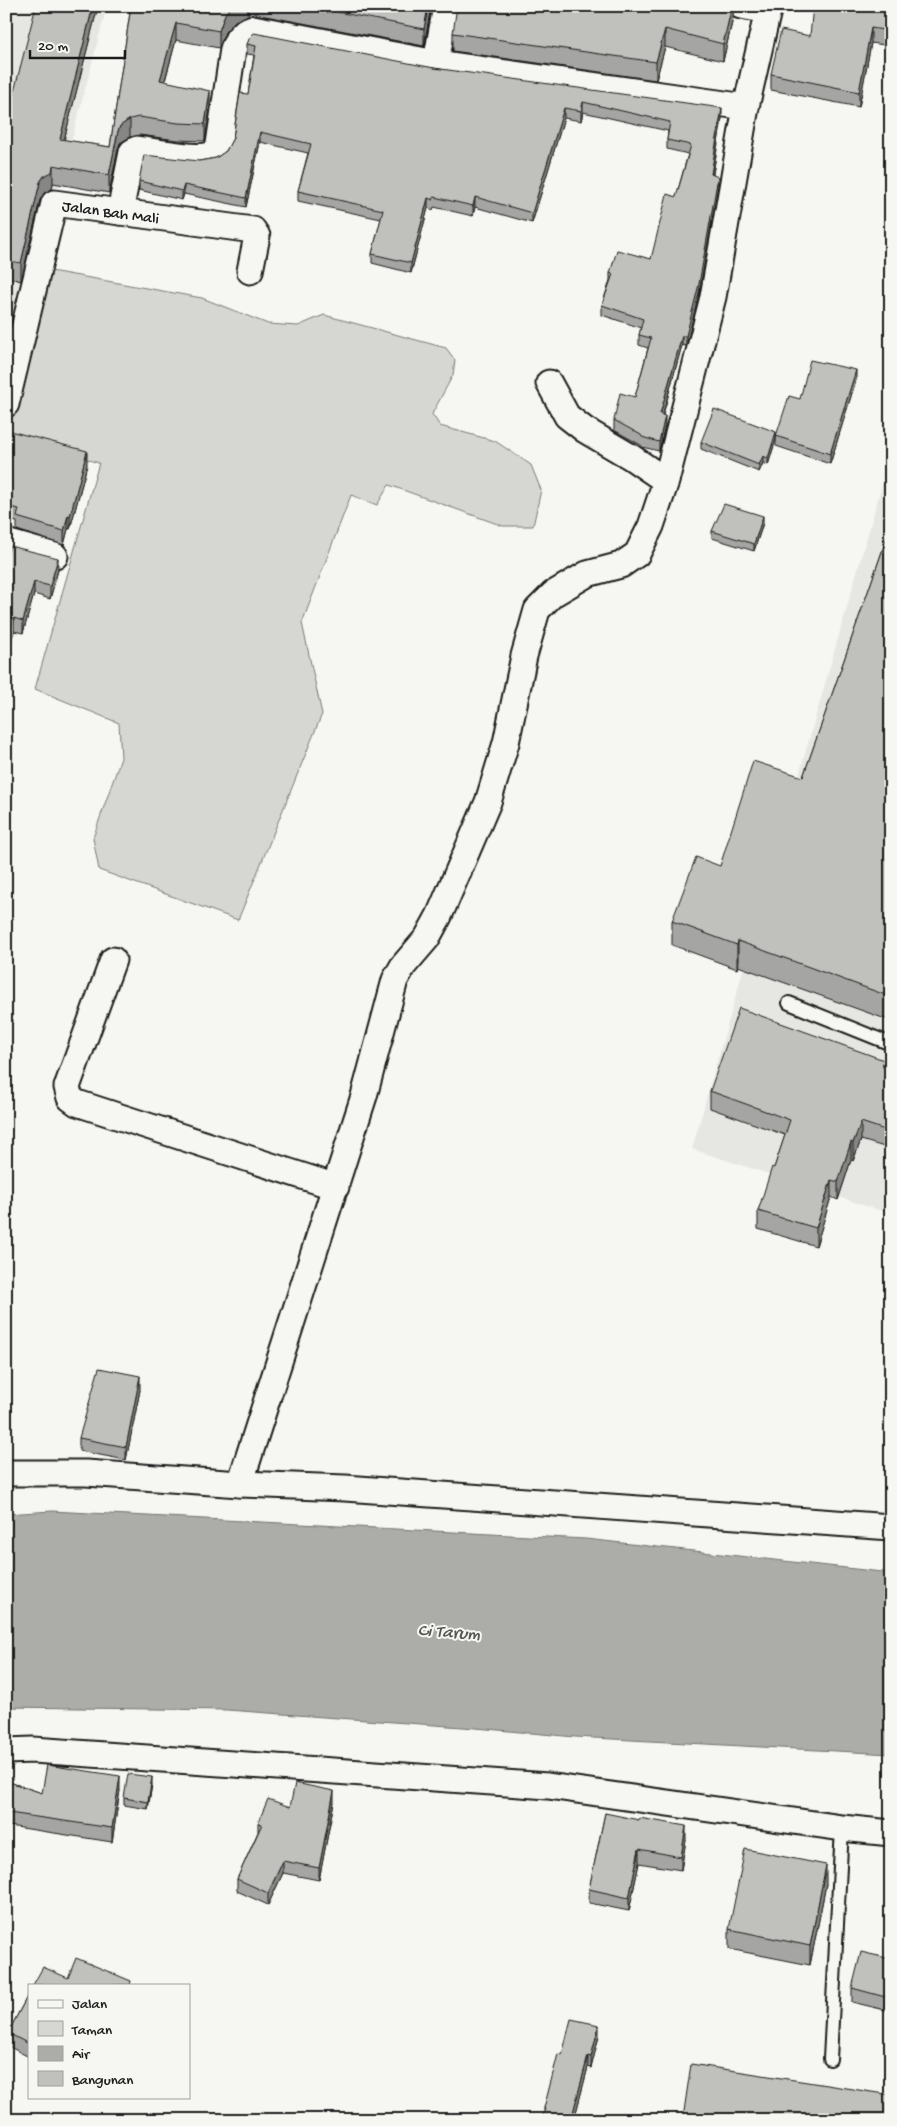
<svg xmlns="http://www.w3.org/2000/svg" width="897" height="2126" font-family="'Gochi Hand',sans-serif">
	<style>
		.built { fill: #e6e6e2 }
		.green { fill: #d6d6d2; stroke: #797977 }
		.water { fill: #acaca9; stroke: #727271 }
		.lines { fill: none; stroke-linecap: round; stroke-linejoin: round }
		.service-casing { stroke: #1c1c1c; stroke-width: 16 }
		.minor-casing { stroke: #1c1c1c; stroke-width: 29 }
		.service { stroke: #f6f6f2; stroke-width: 12 }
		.minor { stroke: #f6f6f2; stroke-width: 25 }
		.wall { fill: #a5a5a3; stroke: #1c1c1c }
		.shaded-wall { fill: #868684; stroke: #1c1c1c }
		.building { fill: #c0c0bd; stroke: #1c1c1c }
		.labels { text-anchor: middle; stroke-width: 4; stroke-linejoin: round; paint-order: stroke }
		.street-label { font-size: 16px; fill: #1c1c1c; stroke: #f6f6f2 }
		.water-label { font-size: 18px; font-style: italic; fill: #565654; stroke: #f6f6f2 }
	</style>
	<rect width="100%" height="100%" fill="#f6f6f2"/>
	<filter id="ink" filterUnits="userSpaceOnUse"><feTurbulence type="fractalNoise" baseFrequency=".02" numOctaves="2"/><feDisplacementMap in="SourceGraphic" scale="10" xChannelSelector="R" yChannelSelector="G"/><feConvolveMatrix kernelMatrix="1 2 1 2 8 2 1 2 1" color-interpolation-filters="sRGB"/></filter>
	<g filter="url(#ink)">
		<!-- built -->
		<g class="built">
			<polygon points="6,6 107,6 6,389"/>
			<polygon points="891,453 891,1214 692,1149"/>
		</g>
		<!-- green -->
		<polygon class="green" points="51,271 202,298 268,324 298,326 324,315 446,348 455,360 453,375 432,414 440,426 495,441 531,465 541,490 533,526 503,526 389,485 377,505 351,495 302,623 322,714 238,920 99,870 93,838 121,758 119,723 35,689 99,463 7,436"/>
		<!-- water -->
		<polygon class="water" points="52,1511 586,1539 891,1573 891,1754 575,1737 476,1728 227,1710 6,1707 6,1514"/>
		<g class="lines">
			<!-- service casing -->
			<g class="service-casing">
				<g id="service">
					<polyline points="789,1003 891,1044"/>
					<polyline points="830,2059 842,1828"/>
				</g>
			</g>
			<!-- minor casing -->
			<g class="minor-casing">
				<g id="minor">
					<polyline points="741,6 768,11"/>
					<polyline points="436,63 446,6"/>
					<path d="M120 212 132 152 137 149C151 151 202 160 212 154 216 152 218 148 219 144L233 49 238 38 245 31 253 28 436 63 746 107"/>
					<polyline points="549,383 567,416 585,430 631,457 666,481"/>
					<path id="s1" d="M6 404 54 203 253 230 257 236 250 271"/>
					<polyline points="6,542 55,556"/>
					<polyline points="113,960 67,1087 70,1098 77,1103 336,1187"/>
					<polyline points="6,1473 86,1473 240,1484 345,1488 891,1527"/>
					<polyline points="240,1484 364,1096 395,980 403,966 427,938 439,916 488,802 506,743 524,656 537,610 553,594 587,574 621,565 637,554 651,526 666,481 713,297 746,107 769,6"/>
					<polyline points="6,1751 33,1750 548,1786 842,1828 891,1833"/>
				</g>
			</g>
			<!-- service -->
			<use href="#service" class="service"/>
			<!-- minor -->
			<use href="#minor" class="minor"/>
		</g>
		<!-- wall -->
		<g class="wall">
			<polygon points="36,6 98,6 64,140 110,147 131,6 431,6 424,46 255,14 248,15 235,21 225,32 219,48 176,40 165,81 210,108 205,141 178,140 139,135 130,137 120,143 118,149 109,193 53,183 52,189 44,193 40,200 21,281 10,278 6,290"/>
			<polygon points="733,6 733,18 723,61 665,47 656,80 453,51 453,33"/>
			<polygon points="891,6 891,46 871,43 859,107 771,90 771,74 810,36"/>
			<polygon points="247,44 434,68 722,118 713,174 718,186 699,294 686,346 682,345 663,415 665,425 659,451 642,447 641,445 614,430 614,420 635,397 648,348 639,345 639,335 641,328 602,315 602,305 610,280 610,273 651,259 676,197 688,154 667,149 667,140 668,131 583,112 581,121 564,118 532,223 475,207 473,216 434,207 433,210 428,208 411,273 372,263 372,254 381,219 298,201 298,191 308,153 260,142 246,207 184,194 182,200 139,190 139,181 199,161 216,158 226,151 233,138 248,94 254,55 247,54"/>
			<polygon points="856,380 830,464 776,446 776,436 800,399"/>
			<polygon points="6,430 87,465 70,529 68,529 64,545 17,530 17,522 6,520"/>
			<polygon points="776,439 768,465 763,463 759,472 701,449 701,442"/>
			<polygon points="763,523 754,551 712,538 712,531"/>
			<polygon points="891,526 891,1021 738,966 737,969 672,945 672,921 720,866 803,777"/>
			<polygon points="6,558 58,570 50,599 34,594 23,633 14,631 6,661"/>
			<polygon points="884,1067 891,1069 891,1149 861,1140 853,1161 851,1160 838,1200 831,1197 816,1246 758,1229 758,1211 774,1168 785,1135 710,1108 710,1091"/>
			<polygon points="140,1390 126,1460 79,1451 79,1438"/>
			<polygon points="6,1781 42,1793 120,1790 112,1842 9,1826 6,1834"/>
			<polygon points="152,1784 148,1809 124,1805 124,1798"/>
			<polygon points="334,1802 319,1880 283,1873 268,1905 237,1891 237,1879 258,1832 258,1823 290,1807"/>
			<polygon points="605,1813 686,1840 681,1870 639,1863 629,1911 589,1903 589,1889"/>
			<polygon points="826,1884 810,1965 729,1949 729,1929"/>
			<polygon points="891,1959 891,2005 889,2011 852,2002 852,1988"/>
			<polygon points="29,1993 29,2057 8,2046 8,2033"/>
			<polygon points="599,2036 591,2068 588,2067 574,2120 541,2120 544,2113 544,2108 562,2055"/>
		</g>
		<!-- shaded-wall -->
		<g class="shaded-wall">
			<polygon points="93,6 98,6 60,156 60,139"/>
			<polygon points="232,6 248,6 248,15 235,21 225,32 219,48 219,31 225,14"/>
			<polygon points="428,6 431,6 424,46 424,29"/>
			<polygon points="732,6 733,6 733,18 723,61 723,44"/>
			<polygon points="176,23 176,40 160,98 160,80"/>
			<polygon points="871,28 871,43 859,107 859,92"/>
			<polygon points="665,29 665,47 656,80 656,62"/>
			<polygon points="210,91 210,108 205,141 205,124"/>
			<polygon points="583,102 583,112 581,121 581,111"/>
			<polygon points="564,108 564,118 532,223 532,213"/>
			<polygon points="722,108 722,118 711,184 711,174"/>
			<polygon points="130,119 130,137 120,143 118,149 109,193 109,175 118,131 120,126"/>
			<polygon points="260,132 260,142 246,207 246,198"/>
			<polygon points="53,165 53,183 52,189 44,193 40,200 21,281 21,263 40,182 44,176"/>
			<polygon points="718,177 718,186 699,294 686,346 686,336"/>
			<polygon points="184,185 184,194 182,200 182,191"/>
			<polygon points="475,197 475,207 473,216 473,206"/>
			<polygon points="428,198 428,208 411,273 411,263"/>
			<polygon points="10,261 10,278 6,290 6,272"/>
			<polygon points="682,336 682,345 660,424 660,414"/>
			<polygon points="856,370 856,380 830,464 830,454"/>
			<polygon points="665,416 665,425 659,451 659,442"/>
			<polygon points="776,432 776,439 768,465 768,458"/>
			<polygon points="87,451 87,465 70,529 70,516"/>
			<polygon points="763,456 763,463 759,472 759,465"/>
			<polygon points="68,515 68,529 64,545 64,531"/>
			<polygon points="763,516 763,523 754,551 754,544"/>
			<polygon points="58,558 58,570 50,599 50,586"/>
			<polygon points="34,582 34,594 23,633 23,621"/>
			<polygon points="14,618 14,631 6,661 6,649"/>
			<polygon points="8,680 8,692 6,698 6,685"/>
			<polygon points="738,941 738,966 737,969 737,945"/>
			<polygon points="861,1122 861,1140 853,1161 853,1143"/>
			<polygon points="851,1142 851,1160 838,1200 838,1182"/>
			<polygon points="831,1180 831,1197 816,1246 816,1228"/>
			<polygon points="140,1376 140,1390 126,1460 126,1447"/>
			<polygon points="120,1776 120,1790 112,1842 112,1828"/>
			<polygon points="152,1777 152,1784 148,1809 148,1802"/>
			<polygon points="334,1791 334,1802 319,1880 319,1868"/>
			<polygon points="9,1813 9,1826 6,1834 6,1820"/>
			<polygon points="686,1826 686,1840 681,1870 681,1857"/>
			<polygon points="639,1849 639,1863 629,1911 629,1898"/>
			<polygon points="283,1861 283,1873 268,1905 268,1893"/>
			<polygon points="826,1865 826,1884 810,1965 810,1946"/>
			<polygon points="891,1992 891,2005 889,2011 889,1998"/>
			<polygon points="599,2025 599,2036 591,2068 591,2057"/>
			<polygon points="588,2056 588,2067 574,2120 571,2120"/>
			<polygon points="891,2098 891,2117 890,2120 887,2120"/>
		</g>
		<!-- building -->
		<g class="building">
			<polygon points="36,6 93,6 60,139 110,147 131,6 232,6 225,14 219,31 176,23 160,80 210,91 205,124 178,123 139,117 130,119 120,126 118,131 109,175 53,165 52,172 44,176 40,182 21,263 10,261 6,272 6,123"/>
			<polygon points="307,6 428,6 424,29"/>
			<polygon points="457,6 732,6 723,44 665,29 656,62 453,33"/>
			<polygon points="813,6 891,6 891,31 871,28 859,92 771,74 781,30 810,36"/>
			<polygon points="254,33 434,68 722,108 711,174 718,177 699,284 686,336 682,336 660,414 665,416 659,442 642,437 641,435 614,420 620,393 635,397 651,338 639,335 643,319 602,305 613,274 610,273 617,250 651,259 667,194 676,197 691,145 667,140 670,122 583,102 581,111 564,108 532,213 475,197 473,206 434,197 433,200 428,198 411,263 372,254 383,210 298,191 311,144 260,132 246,198 184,185 182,191 139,181 144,155 199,161 216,158 226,151 233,138 240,93 248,94 256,46 247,44 250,37"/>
			<polygon points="810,360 856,370 830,454 776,436 789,396 800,399"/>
			<polygon points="714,409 776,432 768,458 763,456 759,465 701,442"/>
			<polygon points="6,430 87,451 70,516 68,515 64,531 17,517 19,509 6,506"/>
			<polygon points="724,504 763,516 754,544 712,531"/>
			<polygon points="891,526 891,997 738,941 737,945 672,921 696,857 720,866 753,761 803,777"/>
			<polygon points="10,546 58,558 50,586 34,582 23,621 14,618 6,649 6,558"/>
			<polygon points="739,1008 884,1060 882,1066 891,1069 891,1132 861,1122 853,1143 851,1142 838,1182 831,1180 816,1228 758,1211 772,1167 774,1168 790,1120 710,1091"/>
			<polygon points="99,1368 140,1376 126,1447 79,1438"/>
			<polygon points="47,1765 120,1776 112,1828 9,1813 6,1820 6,1781 42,1793"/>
			<polygon points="128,1774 152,1777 148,1802 124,1798"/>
			<polygon points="295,1783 334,1791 319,1868 283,1861 268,1893 237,1879 262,1824 258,1823 268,1799 290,1807"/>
			<polygon points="605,1813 639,1820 639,1818 686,1826 681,1857 639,1849 629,1898 589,1889"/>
			<polygon points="745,1849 826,1865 810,1946 729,1929"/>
			<polygon points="861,1952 891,1959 891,1992 889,1998 852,1988"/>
			<polygon points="76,1958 131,1981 130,1985 33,1985 43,1967 68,1978"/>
			<polygon points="29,1993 29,2044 8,2033"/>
			<polygon points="571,2019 599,2025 591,2057 588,2056 571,2120 541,2120 545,2109 544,2108 558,2054 562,2055"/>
			<polygon points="691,2064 891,2095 887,2120 691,2120 683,2118"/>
		</g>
	</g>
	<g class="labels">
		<!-- street labels -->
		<g class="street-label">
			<text dy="6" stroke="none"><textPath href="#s1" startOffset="264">Jalan Bah Mali</textPath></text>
		</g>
		<!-- water labels -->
		<g class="water-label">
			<text transform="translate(449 1631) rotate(4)" y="6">Ci Tarum</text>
		</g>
	</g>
	<!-- margin -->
	<rect width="897" height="2126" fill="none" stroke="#f6f6f2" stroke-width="25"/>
	<rect x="12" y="12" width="872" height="2101" fill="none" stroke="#1c1c1c" stroke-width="2" filter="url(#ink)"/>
	<!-- legend -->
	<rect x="28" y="1984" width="162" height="115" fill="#f6f6f2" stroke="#9f9f9c"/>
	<rect x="38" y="2000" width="25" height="8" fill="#f6f6f2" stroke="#9f9f9c"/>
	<text x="72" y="2008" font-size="15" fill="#1c1c1c">Jalan</text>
	<rect x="38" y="2021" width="25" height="15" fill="#d6d6d2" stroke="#9f9f9c"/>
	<text x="72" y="2034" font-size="15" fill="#1c1c1c">Taman</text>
	<rect x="38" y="2046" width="25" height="15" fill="#acaca9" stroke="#9f9f9c"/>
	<text x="72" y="2058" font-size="15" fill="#1c1c1c">Air</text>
	<rect x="38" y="2071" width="25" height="15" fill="#c0c0bd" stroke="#9f9f9c"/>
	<text x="72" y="2084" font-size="15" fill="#1c1c1c">Bangunan</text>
	<!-- scale -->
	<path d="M30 50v8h95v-8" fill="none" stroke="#1c1c1c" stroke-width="2.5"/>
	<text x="38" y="50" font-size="15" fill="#1c1c1c" stroke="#f6f6f2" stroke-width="4" paint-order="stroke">20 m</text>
</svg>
